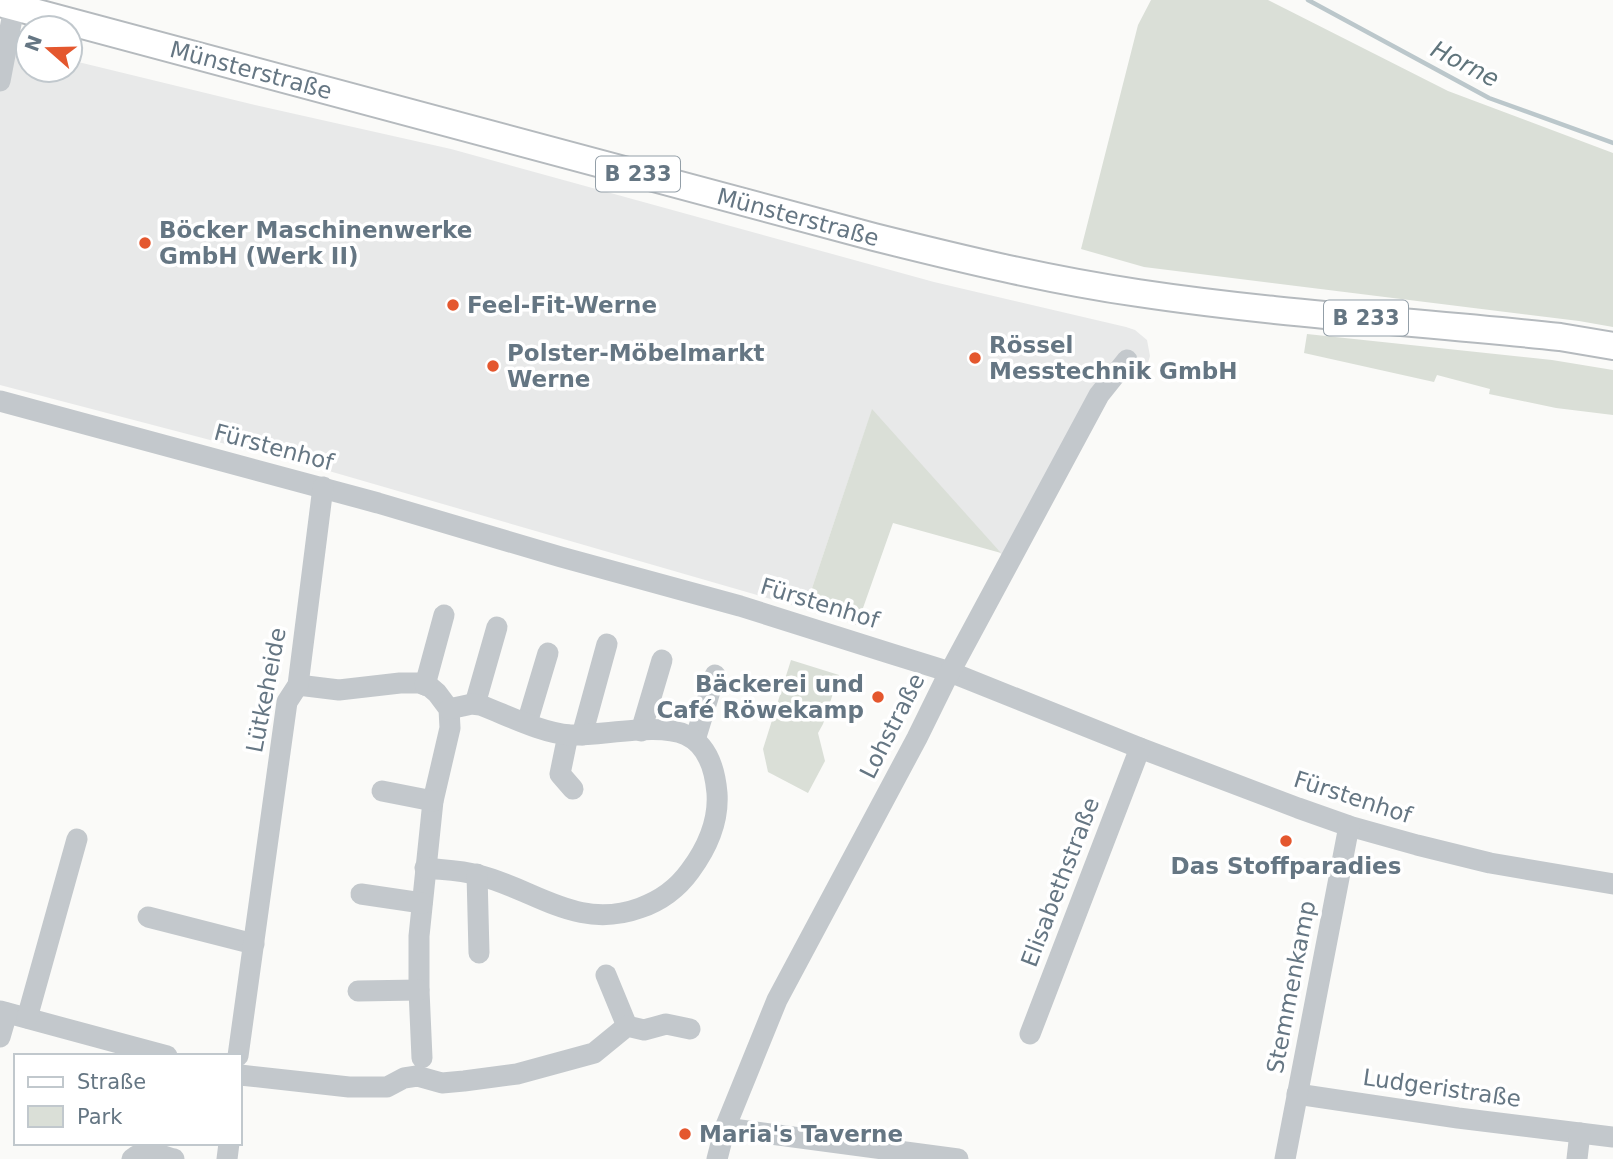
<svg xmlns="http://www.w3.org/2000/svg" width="1613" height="1159" font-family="'DejaVu Sans',sans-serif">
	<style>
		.built { fill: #e8e9e9 }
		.green { fill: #dadfd7 }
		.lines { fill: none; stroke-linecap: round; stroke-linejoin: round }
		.stream { stroke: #bbc7cb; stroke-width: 4.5 }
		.major-casing { stroke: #b5babe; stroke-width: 30 }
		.minor { stroke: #c3c8cc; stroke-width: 21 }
		.major { stroke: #fff; stroke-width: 26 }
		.poi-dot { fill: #e4572e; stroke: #fff; stroke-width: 2.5 }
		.labels { text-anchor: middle; stroke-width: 7; stroke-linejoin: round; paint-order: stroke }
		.shield { fill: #fff; stroke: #939fa8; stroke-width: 2 }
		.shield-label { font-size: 21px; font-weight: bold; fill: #657683 }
		.street-label { font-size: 23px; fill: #657683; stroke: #fff }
		.poi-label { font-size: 23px; font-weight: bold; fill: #657683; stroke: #fff; text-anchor: start }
		.water-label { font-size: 24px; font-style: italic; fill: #60757c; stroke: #fff }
	</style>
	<rect width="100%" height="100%" fill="#fafaf8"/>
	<!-- built -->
	<polygon class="built" points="0,42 28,49 28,70 70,70 70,60 255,105 451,149 934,282 1126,327 1135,330 1147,340 1150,356 1148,363 1142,369 1116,386 1011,565 872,410 805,609 329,471 0,385"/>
	<!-- green -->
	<g class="green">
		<polygon points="1151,0 1268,0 1448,91 1613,153 1613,327 1579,321 1144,267 1081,249 1138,25"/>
		<polygon points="1307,334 1552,360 1613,370 1613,415 1556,408 1489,394 1490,389 1437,375 1434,382 1304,353"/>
		<polygon points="872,409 1001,553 893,523 857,625 805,609"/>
		<polygon points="791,660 839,675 823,724 818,733 825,761 808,793 768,772 763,749"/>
	</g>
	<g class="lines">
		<!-- stream -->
		<polyline class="stream" points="1308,0 1489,98 1613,143"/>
		<!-- major casing -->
		<g class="major-casing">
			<path id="major" d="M0 3 874 237C962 259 1049 280 1138 293 1278 314 1419 322 1560 337L1613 346"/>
		</g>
		<!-- minor -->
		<g class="minor">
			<polyline points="0,81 14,8"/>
			<polyline points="0,401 378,503 561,557 740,606 892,654 950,672 1140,748 1298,808 1349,826 1417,845 1490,863 1613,884"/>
			<polyline points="298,685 339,690 400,683 419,683 430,687 437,693 449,709 450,728 433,801 419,936 419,990 422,1058"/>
			<polyline points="425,685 444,615"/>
			<polyline points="475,704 497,627"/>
			<polyline points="527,723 548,653"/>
			<polyline points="641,731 662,660"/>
			<polyline points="568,735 560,774 573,789"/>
			<polyline points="582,735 607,644"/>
			<polyline points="695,740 715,675"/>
			<polyline points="382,791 433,801"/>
			<path d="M425 868C443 870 461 870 478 875 535 889 577 931 640 908 660 901 677 889 690 871 707 848 719 822 717 793 715 770 708 745 686 735 659 722 602 736 570 735 541 733 507 715 480 705L472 704 449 709"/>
			<polyline points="477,874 479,953"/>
			<polyline points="361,894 422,903"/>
			<polyline points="148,917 254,944"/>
			<polyline points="606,975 627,1026"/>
			<polyline points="358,991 419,990"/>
			<polyline points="0,1011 167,1056"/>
			<polyline points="27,1018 77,839"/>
			<polyline points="1030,1034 1140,748"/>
			<polyline points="0,1037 7,1013"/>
			<polyline points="238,1056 287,702 298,685 323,487"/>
			<polyline points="240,1075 349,1087 387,1087 404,1078 417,1076 442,1083 464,1081 517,1074 594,1053 627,1026 644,1030 666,1024 690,1029"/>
			<polyline points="1297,1094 1458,1118 1613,1137"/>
			<polyline points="725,1128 958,1159"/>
			<path d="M132 1159C145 1148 159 1155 174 1159"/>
			<polyline points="227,1159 229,1143"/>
			<polyline points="717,1159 725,1128 777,1000 917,738 944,683 1099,395 1127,360"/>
			<polyline points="1285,1159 1349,826"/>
			<polyline points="1577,1159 1580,1133"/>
		</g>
		<!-- major -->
		<use href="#major" class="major"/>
	</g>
	<!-- markers -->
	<g class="poi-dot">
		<circle cx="145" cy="243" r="7"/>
		<circle cx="453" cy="305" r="7"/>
		<circle cx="975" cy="358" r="7"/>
		<circle cx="493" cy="366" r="7"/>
		<circle cx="878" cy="697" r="7"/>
		<circle cx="1286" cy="841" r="7"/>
		<circle cx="685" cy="1134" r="7"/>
	</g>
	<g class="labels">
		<!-- shield labels -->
		<g class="shield">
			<rect x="596" y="156.5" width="84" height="35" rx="5"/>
			<rect x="1324" y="300.5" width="84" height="35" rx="5"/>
		</g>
		<g class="shield-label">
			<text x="638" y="181">B 233</text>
			<text x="1366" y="325">B 233</text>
		</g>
		<!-- street labels -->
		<g class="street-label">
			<text transform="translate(251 70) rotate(15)" y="8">Münsterstraße</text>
			<text transform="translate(798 217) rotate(15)" y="8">Münsterstraße</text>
			<text transform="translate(274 447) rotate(15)" y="8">Fürstenhof</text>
			<text transform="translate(820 603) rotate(17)" y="8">Fürstenhof</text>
			<text transform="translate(266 690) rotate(-79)" y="8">Lütkeheide</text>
			<text transform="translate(892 726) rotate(-63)" y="8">Lohstraße</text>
			<text transform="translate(1353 797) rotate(18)" y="8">Fürstenhof</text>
			<text transform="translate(1060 882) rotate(-69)" y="8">Elisabethstraße</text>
			<text transform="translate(1291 987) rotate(-79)" y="8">Stemmenkamp</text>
			<text transform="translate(1442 1088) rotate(8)" y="8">Ludgeristraße</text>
		</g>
		<!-- poi labels -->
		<g class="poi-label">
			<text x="159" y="238">Böcker Maschinenwerke<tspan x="159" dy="26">GmbH (Werk II)</tspan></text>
			<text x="467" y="313">Feel-Fit-Werne</text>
			<text x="989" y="353">Rössel<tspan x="989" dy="26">Messtechnik GmbH</tspan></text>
			<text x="507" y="361">Polster-Möbelmarkt<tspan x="507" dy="26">Werne</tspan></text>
			<text x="864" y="692" text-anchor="end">Bäckerei und<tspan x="864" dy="26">Café Röwekamp</tspan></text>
			<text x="1286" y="874" text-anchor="middle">Das Stoffparadies</text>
			<text x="699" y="1142">Maria's Taverne</text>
		</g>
		<!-- water labels -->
		<g class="water-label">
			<text transform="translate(1465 64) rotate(27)" y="8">Horne</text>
		</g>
	</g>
	<!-- legend -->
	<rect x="14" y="1054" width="228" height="91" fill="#ffffff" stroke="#c1c8cd" stroke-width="2"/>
	<rect x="28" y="1077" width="35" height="10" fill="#ffffff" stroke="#c1c8cd" stroke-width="2"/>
	<text x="77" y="1089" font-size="21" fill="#657683">Straße</text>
	<rect x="28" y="1106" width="35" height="21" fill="#dadfd7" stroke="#c1c8cd" stroke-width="2"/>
	<text x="77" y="1124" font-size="21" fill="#657683">Park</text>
	<!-- north arrow -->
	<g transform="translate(49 49) rotate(290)"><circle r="33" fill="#ffffff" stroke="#c1c8cd" stroke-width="2"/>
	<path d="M0-5L12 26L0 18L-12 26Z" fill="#e4572e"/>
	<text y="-10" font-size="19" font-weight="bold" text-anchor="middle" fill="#657683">N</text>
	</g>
</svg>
